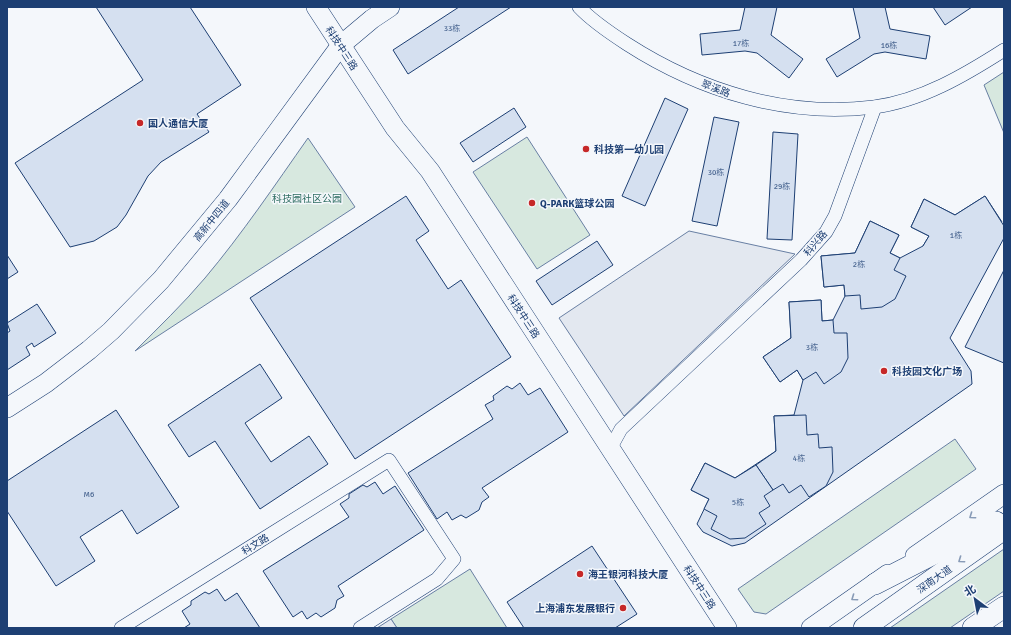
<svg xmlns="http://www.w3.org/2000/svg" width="1011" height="635" font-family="Signika,'Noto Sans SC',sans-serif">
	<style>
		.green { fill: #d7e8df; stroke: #687fa3 }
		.parking { fill: #e3e8f0; stroke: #687fa3 }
		.building { fill: #d5e0f0; stroke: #1d3f73 }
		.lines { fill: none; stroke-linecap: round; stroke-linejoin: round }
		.street-casing { stroke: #1d3f73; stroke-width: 14 }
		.secondary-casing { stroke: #1d3f73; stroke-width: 20 }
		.primary-casing { stroke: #1d3f73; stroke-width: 22 }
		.street { stroke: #f4f7fb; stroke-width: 13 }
		.secondary { stroke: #f4f7fb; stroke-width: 19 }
		.primary { stroke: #f4f7fb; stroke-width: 21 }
		.oneway { stroke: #889bb7 }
		.poi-dot { fill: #c62828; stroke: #f4f7fb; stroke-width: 1.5 }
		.labels { text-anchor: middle; stroke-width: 3; stroke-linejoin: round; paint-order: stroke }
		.number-label { font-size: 8px; fill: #4b6792 }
		.street-label { font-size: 10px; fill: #1d3f73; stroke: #f4f7fb }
		.poi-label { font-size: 10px; font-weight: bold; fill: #1d3f73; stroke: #f4f7fb; text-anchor: start }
		.park-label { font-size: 10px; fill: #2c6c60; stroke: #f4f7fb }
	</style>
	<rect width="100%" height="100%" fill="#f4f7fb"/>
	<!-- green -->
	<g class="green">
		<polygon points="1004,72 1004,133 984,85"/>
		<polygon points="527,137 590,235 537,269 473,172"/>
		<path d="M308 138 355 207 135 351C159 327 183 304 205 278 242 234 275 185 308 138Z"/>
		<polygon points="955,439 976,469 766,614 754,612 738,589"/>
		<polygon points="1004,549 1004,591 950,628 890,628"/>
		<polygon points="470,569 507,628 397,628 391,619"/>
	</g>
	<!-- parking -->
	<g class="parking">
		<polygon points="689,231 795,254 624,416 559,318"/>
		<polygon points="391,619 397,628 377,628"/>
	</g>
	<!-- building -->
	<g class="building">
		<polygon points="96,7 190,7 241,85 197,114 209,132 161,162 148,176 126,215 117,227 94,241 70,247 15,163 143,80"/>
		<polygon points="459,7 511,7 408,74 393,50"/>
		<polygon points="745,7 777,7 771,35 803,59 789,78 757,53 745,51 702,55 700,34 740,30"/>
		<polygon points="853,7 885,7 890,29 930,36 926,59 885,52 874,54 837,77 826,59 860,38"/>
		<polygon points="933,7 972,7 945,25"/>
		<polygon points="665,98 688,109 645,206 622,196"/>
		<polygon points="514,108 526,127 473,162 460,143"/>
		<polygon points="714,117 739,122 717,226 692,221"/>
		<polygon points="773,132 798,134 792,240 767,239"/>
		<polygon points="406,196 429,231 416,240 448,289 461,280 511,357 355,459 250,298"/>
		<polygon points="985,196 1002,222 984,233 990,243 979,250 986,261 964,275 949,275 930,266 937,253 923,246 929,236 911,227 924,199 955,215"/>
		<polygon points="985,196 1004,226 1004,238 950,338 971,371 972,384 745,543 732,546 703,532 697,524 709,499 691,490 705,463 735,478 776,451 774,416 794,415 803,380 797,370 780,382 763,357 791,338 789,302 821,300 822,321 833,320 845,296 844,285 824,287 821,256 855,253 870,221 899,235 890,253 900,258 923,246 929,236 911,227 924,199 955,215"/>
		<polygon points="870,221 899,235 890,253 900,258 894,270 906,276 895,299 882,307 861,309 860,295 845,296 844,285 824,287 821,256 855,253"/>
		<polygon points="597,241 613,265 552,305 536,281"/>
		<polygon points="7,255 18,272 7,279"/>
		<polygon points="1004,270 1004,363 965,347"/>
		<polygon points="821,300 822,321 833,320 834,333 847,333 848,358 841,372 824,384 816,372 803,380 797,370 780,382 763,357 791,338 789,302"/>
		<polygon points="37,304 56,333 34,347 32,343 26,347 30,355 7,370 7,333 10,331 7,323"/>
		<polygon points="260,364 282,398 245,423 271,462 309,436 328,464 260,509 215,441 189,457 168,425"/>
		<polygon points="520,383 528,395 540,388 568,432 482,488 489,497 482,502 479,510 466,518 461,515 452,520 447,512 437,519 408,473 493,419 485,405 494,400 493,396 507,386 512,389"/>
		<polygon points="116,410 179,507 137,534 122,510 80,537 95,561 56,586 7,511 7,481"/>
		<polygon points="806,415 807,435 818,434 819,448 832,447 833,472 826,486 809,497 801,485 789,493 783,484 773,490 756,465 776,451 774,416"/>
		<polygon points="705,463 735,478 756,465 773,490 764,496 770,506 759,513 766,524 745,538 730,539 711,529 717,516 704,509 709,499 691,490"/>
		<polygon points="375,482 383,494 395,486 424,530 338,586 344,596 337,600 335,608 321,617 316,613 307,619 302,611 293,617 263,571 349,517 340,504 349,498 349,494 363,485 367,487"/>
		<polygon points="592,546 637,614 615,628 524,628 507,602"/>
		<polygon points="217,589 225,601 237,593 260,628 184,628 190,624 182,611 191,605 191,601 205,592 209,594"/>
	</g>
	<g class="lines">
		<!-- street casing -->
		<g class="street-casing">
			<g id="street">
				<path d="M579 7C592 21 610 33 627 44 700 91 787 118 874 107 921 101 965 75 1004 50"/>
				<polyline points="610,449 621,429 801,260 826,232 835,216 875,107"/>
				<polyline points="121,628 389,460 454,559 437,579 360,628"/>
			</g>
		</g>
		<!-- secondary casing -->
		<g class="secondary-casing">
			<g id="secondary">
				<polyline points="316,7 395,128 430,171 727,628"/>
				<polyline points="7,408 46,383 89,350 111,331 161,280 228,199 341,45 372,19 390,7"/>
				<polyline points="915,556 1004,494"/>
				<polyline points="811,628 888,574"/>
			</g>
		</g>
		<!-- primary casing -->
		<g class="primary-casing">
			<g id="primary">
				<polyline points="875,584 996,522"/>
				<polyline points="864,628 1004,529"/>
				<polyline points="973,628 1004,607"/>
			</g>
		</g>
		<!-- street -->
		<use href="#street" class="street"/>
		<!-- secondary -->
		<use href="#secondary" class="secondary"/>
		<!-- primary -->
		<use href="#primary" class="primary"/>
	</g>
	<!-- one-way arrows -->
	<defs><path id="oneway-chevron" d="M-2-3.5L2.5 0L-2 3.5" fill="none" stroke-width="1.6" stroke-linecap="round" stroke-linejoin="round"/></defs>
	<g class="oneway">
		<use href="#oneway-chevron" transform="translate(972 516) rotate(145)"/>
		<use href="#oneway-chevron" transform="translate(961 560) rotate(145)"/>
		<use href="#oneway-chevron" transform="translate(854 598) rotate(145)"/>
	</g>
	<!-- markers -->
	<g class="poi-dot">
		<circle cx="140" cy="123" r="4"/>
		<circle cx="586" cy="149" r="4"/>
		<circle cx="532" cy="203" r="4"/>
		<circle cx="884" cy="371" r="4"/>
		<circle cx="580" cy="574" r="4"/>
		<circle cx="623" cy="608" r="4"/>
	</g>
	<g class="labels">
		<!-- number labels -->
		<g class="number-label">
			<text x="452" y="31">33栋</text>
			<text x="741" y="46">17栋</text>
			<text x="889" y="48">16栋</text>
			<text x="716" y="175">30栋</text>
			<text x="782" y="189">29栋</text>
			<text x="956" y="238">1栋</text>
			<text x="859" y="267">2栋</text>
			<text x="812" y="350">3栋</text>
			<text x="799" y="461">4栋</text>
			<text x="89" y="497">M6</text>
			<text x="738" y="505">5栋</text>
		</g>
		<!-- street labels -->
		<g class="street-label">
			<text transform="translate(342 48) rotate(57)" y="4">科技中三路</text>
			<text transform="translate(716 88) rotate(21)" y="4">翠溪路</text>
			<text transform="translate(211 220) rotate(-51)" y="4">高新中四道</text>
			<text transform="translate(815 243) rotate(-50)" y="4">科兴路</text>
			<text transform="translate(524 316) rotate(57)" y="4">科技中三路</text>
			<text transform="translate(255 544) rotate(-32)" y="4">科文路</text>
			<text transform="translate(934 579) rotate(-35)" y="4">深南大道</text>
			<text transform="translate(700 587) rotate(57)" y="4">科技中三路</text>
		</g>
		<!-- poi labels -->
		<g class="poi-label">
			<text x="148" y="127">国人通信大厦</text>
			<text x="594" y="153">科技第一幼儿园</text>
			<text x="540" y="207">Q-PARK篮球公园</text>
			<text x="892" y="375">科技园文化广场</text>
			<text x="588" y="578">海王银河科技大厦</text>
			<text x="615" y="612" text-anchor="end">上海浦东发展银行</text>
		</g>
		<!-- park labels -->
		<g class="park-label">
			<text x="307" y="202">科技园社区公园</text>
		</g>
	</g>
	<!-- border -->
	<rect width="1011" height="635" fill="none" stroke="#1d3f73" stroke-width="16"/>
	<!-- north arrow -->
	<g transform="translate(975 599) rotate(328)" stroke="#f4f7fb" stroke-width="3" paint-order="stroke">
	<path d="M0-3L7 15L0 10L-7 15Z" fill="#1d3f73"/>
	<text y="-6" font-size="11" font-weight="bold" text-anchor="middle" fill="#1d3f73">北</text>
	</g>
</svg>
